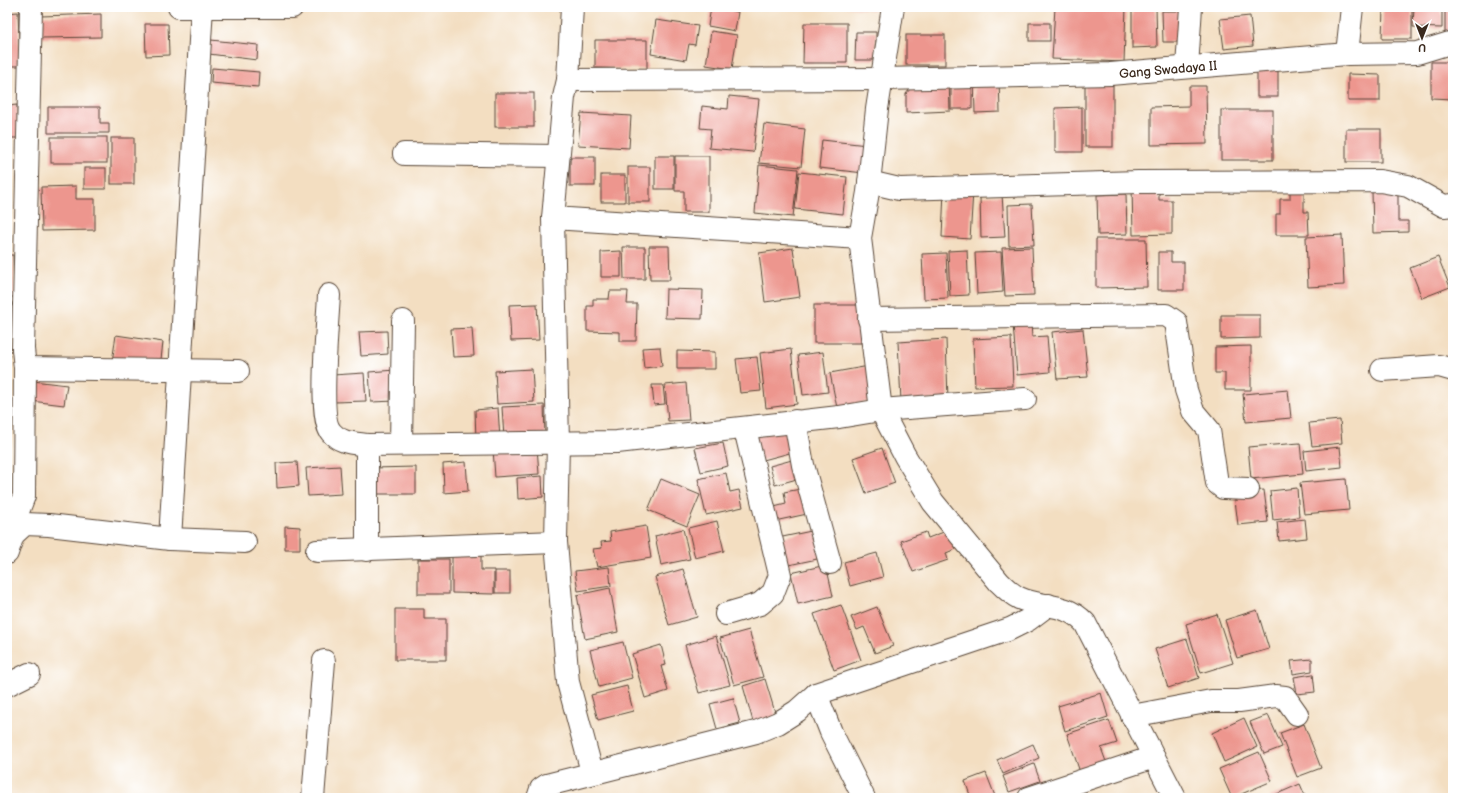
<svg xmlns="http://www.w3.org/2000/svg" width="1460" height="805" font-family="'Balsamiq Sans',sans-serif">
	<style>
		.building { fill: #ed968e }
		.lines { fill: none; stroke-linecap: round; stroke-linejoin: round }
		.minor-casing { stroke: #574536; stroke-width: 24 }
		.minor { stroke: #fff; stroke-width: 22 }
		.labels { text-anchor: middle; stroke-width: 3; stroke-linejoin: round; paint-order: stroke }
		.street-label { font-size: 13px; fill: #3b2a1e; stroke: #fff }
	</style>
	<rect width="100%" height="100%" fill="#fff"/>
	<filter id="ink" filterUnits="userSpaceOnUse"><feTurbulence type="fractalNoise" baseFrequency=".025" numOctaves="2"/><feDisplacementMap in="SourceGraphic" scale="8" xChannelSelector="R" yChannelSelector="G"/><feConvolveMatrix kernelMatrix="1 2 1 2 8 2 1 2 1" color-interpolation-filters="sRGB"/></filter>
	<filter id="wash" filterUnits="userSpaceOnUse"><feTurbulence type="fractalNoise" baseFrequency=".012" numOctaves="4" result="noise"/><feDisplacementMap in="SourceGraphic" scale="16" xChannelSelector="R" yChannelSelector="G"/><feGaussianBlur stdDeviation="0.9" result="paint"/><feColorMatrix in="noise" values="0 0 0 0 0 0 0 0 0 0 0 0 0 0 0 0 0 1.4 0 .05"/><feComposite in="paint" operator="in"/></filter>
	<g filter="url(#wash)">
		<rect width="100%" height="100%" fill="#f3dec1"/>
		<g id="blocks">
			<!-- building -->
			<g class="building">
				<polygon points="711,7 738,12 735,31 708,26"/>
				<polygon points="845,7 875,7 874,10"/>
				<polygon points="1055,7 1126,7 1124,62 1052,59"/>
				<polygon points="1132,7 1156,7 1157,47 1132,48"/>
				<polygon points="1383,7 1412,7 1412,39 1382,39"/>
				<polygon points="1414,7 1442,7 1442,28 1413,27"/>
				<rect x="1445" y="7" width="8" height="28"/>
				<polygon points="1162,11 1182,11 1183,42 1163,42"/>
				<polygon points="18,12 20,66 7,66 7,13"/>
				<polygon points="101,14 101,37 41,38 41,16"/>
				<polygon points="1250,16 1253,46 1224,49 1220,19"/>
				<polygon points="656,20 698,26 695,45 689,44 686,60 651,54"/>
				<polygon points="804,23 847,23 847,63 803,63"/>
				<rect x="1029" y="23" width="21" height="18"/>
				<polygon points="145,24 168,24 169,55 146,56"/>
				<polygon points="711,31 737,35 732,69 706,65"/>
				<polygon points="856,32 876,32 876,60 855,60"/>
				<rect x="906" y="35" width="39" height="30"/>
				<polygon points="211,40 258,45 257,60 209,54"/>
				<polygon points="595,40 647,40 647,69 595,68"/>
				<polygon points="1431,62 1453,62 1453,99 1431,98"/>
				<rect x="1257" y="67" width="21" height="30"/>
				<polygon points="212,68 259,72 258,87 211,83"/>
				<polygon points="1348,74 1380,75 1380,101 1348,101"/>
				<polygon points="972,78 972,109 951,109 951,79"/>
				<polygon points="974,78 999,78 1000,112 975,113"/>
				<polygon points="918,79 949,79 950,111 906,113 906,94"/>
				<rect x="1085" y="84" width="28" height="63"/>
				<polygon points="1189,86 1206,86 1207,144 1151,145 1151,107 1189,106"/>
				<rect x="495" y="93" width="39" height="34"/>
				<polygon points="729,96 759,99 753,152 709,148 711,129 700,128 702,106 728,109"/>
				<polygon points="17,105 18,138 7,138 7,106"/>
				<polygon points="48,107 100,107 100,123 109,123 109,133 48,133"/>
				<polygon points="1082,107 1082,152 1055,152 1055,108"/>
				<rect x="1221" y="110" width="52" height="50"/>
				<polygon points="581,113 631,116 629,148 578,145"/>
				<polygon points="764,124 805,129 801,167 759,163"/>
				<rect x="1346" y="129" width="35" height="33"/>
				<rect x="51" y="137" width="56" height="26"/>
				<rect x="111" y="138" width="23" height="46"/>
				<polygon points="822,140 867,145 864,173 819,168"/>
				<rect x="655" y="156" width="19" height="33"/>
				<polygon points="675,156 709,156 709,212 684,212 684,191 675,191"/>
				<rect x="570" y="157" width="25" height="29"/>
				<polygon points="759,165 798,169 793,217 755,213"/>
				<rect x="628" y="167" width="22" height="35"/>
				<rect x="84" y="168" width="22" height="21"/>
				<polygon points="799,172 847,177 843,214 795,209"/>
				<rect x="601" y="175" width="24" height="27"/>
				<polygon points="76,186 76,199 95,199 95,230 42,231 41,187"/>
				<polygon points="1132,186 1159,186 1159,200 1172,200 1172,234 1133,235"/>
				<polygon points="944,190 973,191 970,239 942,237"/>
				<polygon points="1290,190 1304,190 1304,212 1308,212 1309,235 1276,235 1276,214 1280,214 1280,199 1290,199"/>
				<polygon points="1398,190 1398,221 1408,221 1408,232 1373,233 1372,191"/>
				<polygon points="1126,194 1127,234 1098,235 1097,195"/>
				<polygon points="1002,195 1005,237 981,238 980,197"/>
				<polygon points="1032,204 1034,245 1009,246 1008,205"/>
				<polygon points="1342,235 1344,285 1308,287 1306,237"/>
				<polygon points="1096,239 1146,239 1147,287 1096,288"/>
				<polygon points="649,246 669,246 670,280 650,280"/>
				<polygon points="623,247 645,247 645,279 624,279"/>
				<polygon points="1032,247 1034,295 1005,296 1002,248"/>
				<polygon points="793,248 800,297 765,302 759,253"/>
				<polygon points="967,250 969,295 950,296 948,251"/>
				<polygon points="621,251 621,277 601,277 601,252"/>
				<polygon points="1001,252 1003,292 977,294 975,253"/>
				<polygon points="1158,252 1171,252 1171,262 1184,262 1184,290 1158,290"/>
				<polygon points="946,253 948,298 924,299 922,254"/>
				<polygon points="7,255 13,255 14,297 7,297"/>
				<polygon points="1438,257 1450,287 1422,298 1410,268"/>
				<polygon points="666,289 703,290 702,319 665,318"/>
				<polygon points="610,291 628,291 627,304 637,304 636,341 620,341 620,332 587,331 587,306 593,306 593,299 609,299"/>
				<polygon points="537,304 539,340 511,341 509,305"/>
				<rect x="814" y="305" width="47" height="38"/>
				<polygon points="1221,315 1260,315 1260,338 1221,339"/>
				<polygon points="1031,323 1032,337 1047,336 1050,372 1017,375 1013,324"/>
				<polygon points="472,328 474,356 453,357 451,329"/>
				<polygon points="1083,329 1088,377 1057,379 1052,332"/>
				<polygon points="387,331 388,354 361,356 359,332"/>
				<polygon points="116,335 163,342 160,368 112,362"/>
				<polygon points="1011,337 1013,386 975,387 973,339"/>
				<polygon points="946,339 948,399 901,401 898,342"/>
				<polygon points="1251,346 1251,390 1225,390 1225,373 1215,373 1215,347"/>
				<polygon points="660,347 662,366 644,368 642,348"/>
				<polygon points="791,349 797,404 766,408 760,353"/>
				<polygon points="677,351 715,352 715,369 677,369"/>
				<polygon points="823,352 828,392 803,395 798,355"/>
				<polygon points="757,357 761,391 740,393 736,359"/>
				<polygon points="869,366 876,400 837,408 830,373"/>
				<polygon points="532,369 534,402 497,404 495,371"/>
				<polygon points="395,370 396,401 371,402 369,372"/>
				<polygon points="364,373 366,401 334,402 333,375"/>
				<polygon points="33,381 67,385 64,405 31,401"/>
				<polygon points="686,383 689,420 668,421 665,385"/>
				<polygon points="652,385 663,385 665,404 654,405"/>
				<polygon points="1288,390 1291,418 1246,422 1243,394"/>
				<polygon points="544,405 545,436 504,438 502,407"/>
				<polygon points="498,408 500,440 476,441 475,410"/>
				<polygon points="1340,420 1342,443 1312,446 1309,423"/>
				<polygon points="791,427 797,451 756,462 749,438"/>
				<polygon points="723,443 728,466 701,472 695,448"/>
				<polygon points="1300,443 1303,474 1251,479 1248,447"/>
				<polygon points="537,447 539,474 495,477 493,449"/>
				<polygon points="1340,447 1342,467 1306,471 1304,451"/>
				<polygon points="882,448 895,483 866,493 853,458"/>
				<polygon points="792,460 797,479 775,485 770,466"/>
				<polygon points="297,462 299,486 277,488 276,463"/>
				<polygon points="466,462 468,491 444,493 443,464"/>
				<polygon points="340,466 342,494 308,496 306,468"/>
				<polygon points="416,467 416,494 374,494 373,468"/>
				<polygon points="726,473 730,492 739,490 743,507 706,515 698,479"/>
				<polygon points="542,476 543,497 518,499 517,478"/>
				<polygon points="661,479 700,495 687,526 648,510"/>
				<polygon points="1346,479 1349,510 1304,514 1300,483"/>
				<polygon points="1297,488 1299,517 1273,520 1270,491"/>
				<polygon points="801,489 807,514 770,522 766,509 786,504 784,492"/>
				<polygon points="1264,490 1268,522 1238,525 1234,492"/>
				<polygon points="1305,519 1307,538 1279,541 1277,522"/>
				<polygon points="717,521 724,551 695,558 688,528"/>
				<polygon points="285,526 300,527 300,549 285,549"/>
				<polygon points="646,526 651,558 597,567 593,549 602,548 601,542 611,541 610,532"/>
				<polygon points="683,529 690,559 661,565 655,536"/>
				<polygon points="816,530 822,558 779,567 773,539"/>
				<polygon points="949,530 956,549 946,553 948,560 913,572 901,541 926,532 928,538"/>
				<polygon points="877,553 883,577 850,586 844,562"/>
				<polygon points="452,554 481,554 481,570 494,570 494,594 452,593"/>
				<rect x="418" y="559" width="31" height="35"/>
				<polygon points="826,565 833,596 798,604 791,573"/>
				<polygon points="609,567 611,586 578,591 575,571"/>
				<polygon points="683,569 697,617 669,625 655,577"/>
				<rect x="495" y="571" width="15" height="22"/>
				<polygon points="610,588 618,632 585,639 577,595"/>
				<polygon points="841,605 861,660 834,670 814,614"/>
				<polygon points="877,607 893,646 875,653 864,627 857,630 851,617"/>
				<polygon points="395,609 424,609 424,619 446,619 446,660 395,660"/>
				<polygon points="1257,610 1269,649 1237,658 1225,620"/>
				<polygon points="1217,614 1233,663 1201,673 1186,624"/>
				<polygon points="749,630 763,677 734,685 720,638"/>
				<polygon points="716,636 730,685 699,693 685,645"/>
				<polygon points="1187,639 1199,678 1168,688 1155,649"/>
				<polygon points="623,642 632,678 599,687 590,650"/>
				<polygon points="661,645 666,665 661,666 668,691 645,698 632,654"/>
				<polygon points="1312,659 1312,671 1293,674 1291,661"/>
				<polygon points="1313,674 1315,692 1297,694 1294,677"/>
				<polygon points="765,679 777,719 754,725 743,686"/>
				<polygon points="627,686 633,711 598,720 591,695"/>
				<polygon points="1101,693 1108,717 1065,731 1058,706"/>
				<polygon points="733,698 740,723 717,729 710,704"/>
				<polygon points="1268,715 1282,747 1264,754 1250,722"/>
				<polygon points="1244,718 1257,747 1224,762 1212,733"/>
				<polygon points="1109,720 1117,743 1101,748 1108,767 1081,775 1067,734"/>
				<polygon points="1304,724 1321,768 1297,777 1280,733"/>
				<polygon points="1033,744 1039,758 1003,774 997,760"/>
				<polygon points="1259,752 1272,781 1232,798 1219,769"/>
				<polygon points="1034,764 1040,781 1009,792 1003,776"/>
				<polygon points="986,773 995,796 989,798 971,798 965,781"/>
				<polygon points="1300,784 1306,798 1270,798 1270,797"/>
			</g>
		</g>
	</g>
	<g filter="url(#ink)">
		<use href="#blocks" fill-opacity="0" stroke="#574536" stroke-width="1"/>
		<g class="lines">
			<!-- minor casing -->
			<g class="minor-casing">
				<g id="minor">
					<polyline points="179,7 292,7"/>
					<polyline points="572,7 568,80 564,97 553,218 558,442 556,542 568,682 592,772"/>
					<path d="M893 7 877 109 868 192 860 238 881 410 905 456 933 502 999 582C1005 588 1011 594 1019 598 1043 609 1064 601 1085 623L1175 798"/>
					<polyline points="1347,54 1352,7"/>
					<polyline points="1187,67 1191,7"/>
					<polyline points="568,80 882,79 1110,74 1347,54 1417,53 1453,42"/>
					<polyline points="404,154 558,156"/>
					<polyline points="869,182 899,189 1139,182 1380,181 1408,186 1444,206 1453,205"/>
					<polyline points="553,218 860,238"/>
					<path d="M329 295C328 318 318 418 331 432 340 443 353 443 367 445L617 442 839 417 881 410 1025 399"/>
					<polyline points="869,319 1166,315 1176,322 1186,390 1193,411 1209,430 1217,483 1223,488 1248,489"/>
					<polyline points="25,368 238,371"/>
					<polyline points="1382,370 1439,366 1453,370"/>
					<polyline points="795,421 803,465 830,563"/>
					<polyline points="401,444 403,321"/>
					<polyline points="367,445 367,550"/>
					<polyline points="7,514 19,509 24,496 25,368 23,349 31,7"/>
					<polyline points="170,539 202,7"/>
					<polyline points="317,551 556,542"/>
					<polyline points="7,553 13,535 25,524 49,525 170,539 245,542"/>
					<polyline points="726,614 760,604 773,593 780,575 745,429"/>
					<polyline points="7,685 29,674"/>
					<polyline points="816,694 831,732 864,798"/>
					<polyline points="1132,716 1211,701 1239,701 1276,696 1285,697 1297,714"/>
					<polyline points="313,798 324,661"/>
					<polyline points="538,798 541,789 547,785 756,732 778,723 797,711 816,694 1010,629 1028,620 1048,605"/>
					<polyline points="1029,798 1154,757"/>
				</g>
			</g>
			<!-- minor -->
			<use href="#minor" class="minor"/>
		</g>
	</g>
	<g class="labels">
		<!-- street labels -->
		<g class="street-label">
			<text transform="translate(1168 69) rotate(-5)" y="5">Gang Swadaya II</text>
		</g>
	</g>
	<!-- margin -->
	<rect width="1460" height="805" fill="none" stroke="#fff" stroke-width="24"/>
	<!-- north arrow -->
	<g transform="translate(1422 38) rotate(180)" stroke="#ffffff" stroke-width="3" paint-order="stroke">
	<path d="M0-3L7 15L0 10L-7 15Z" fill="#3b2a1e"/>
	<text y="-6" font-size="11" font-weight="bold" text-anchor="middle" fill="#3b2a1e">U</text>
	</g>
</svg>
